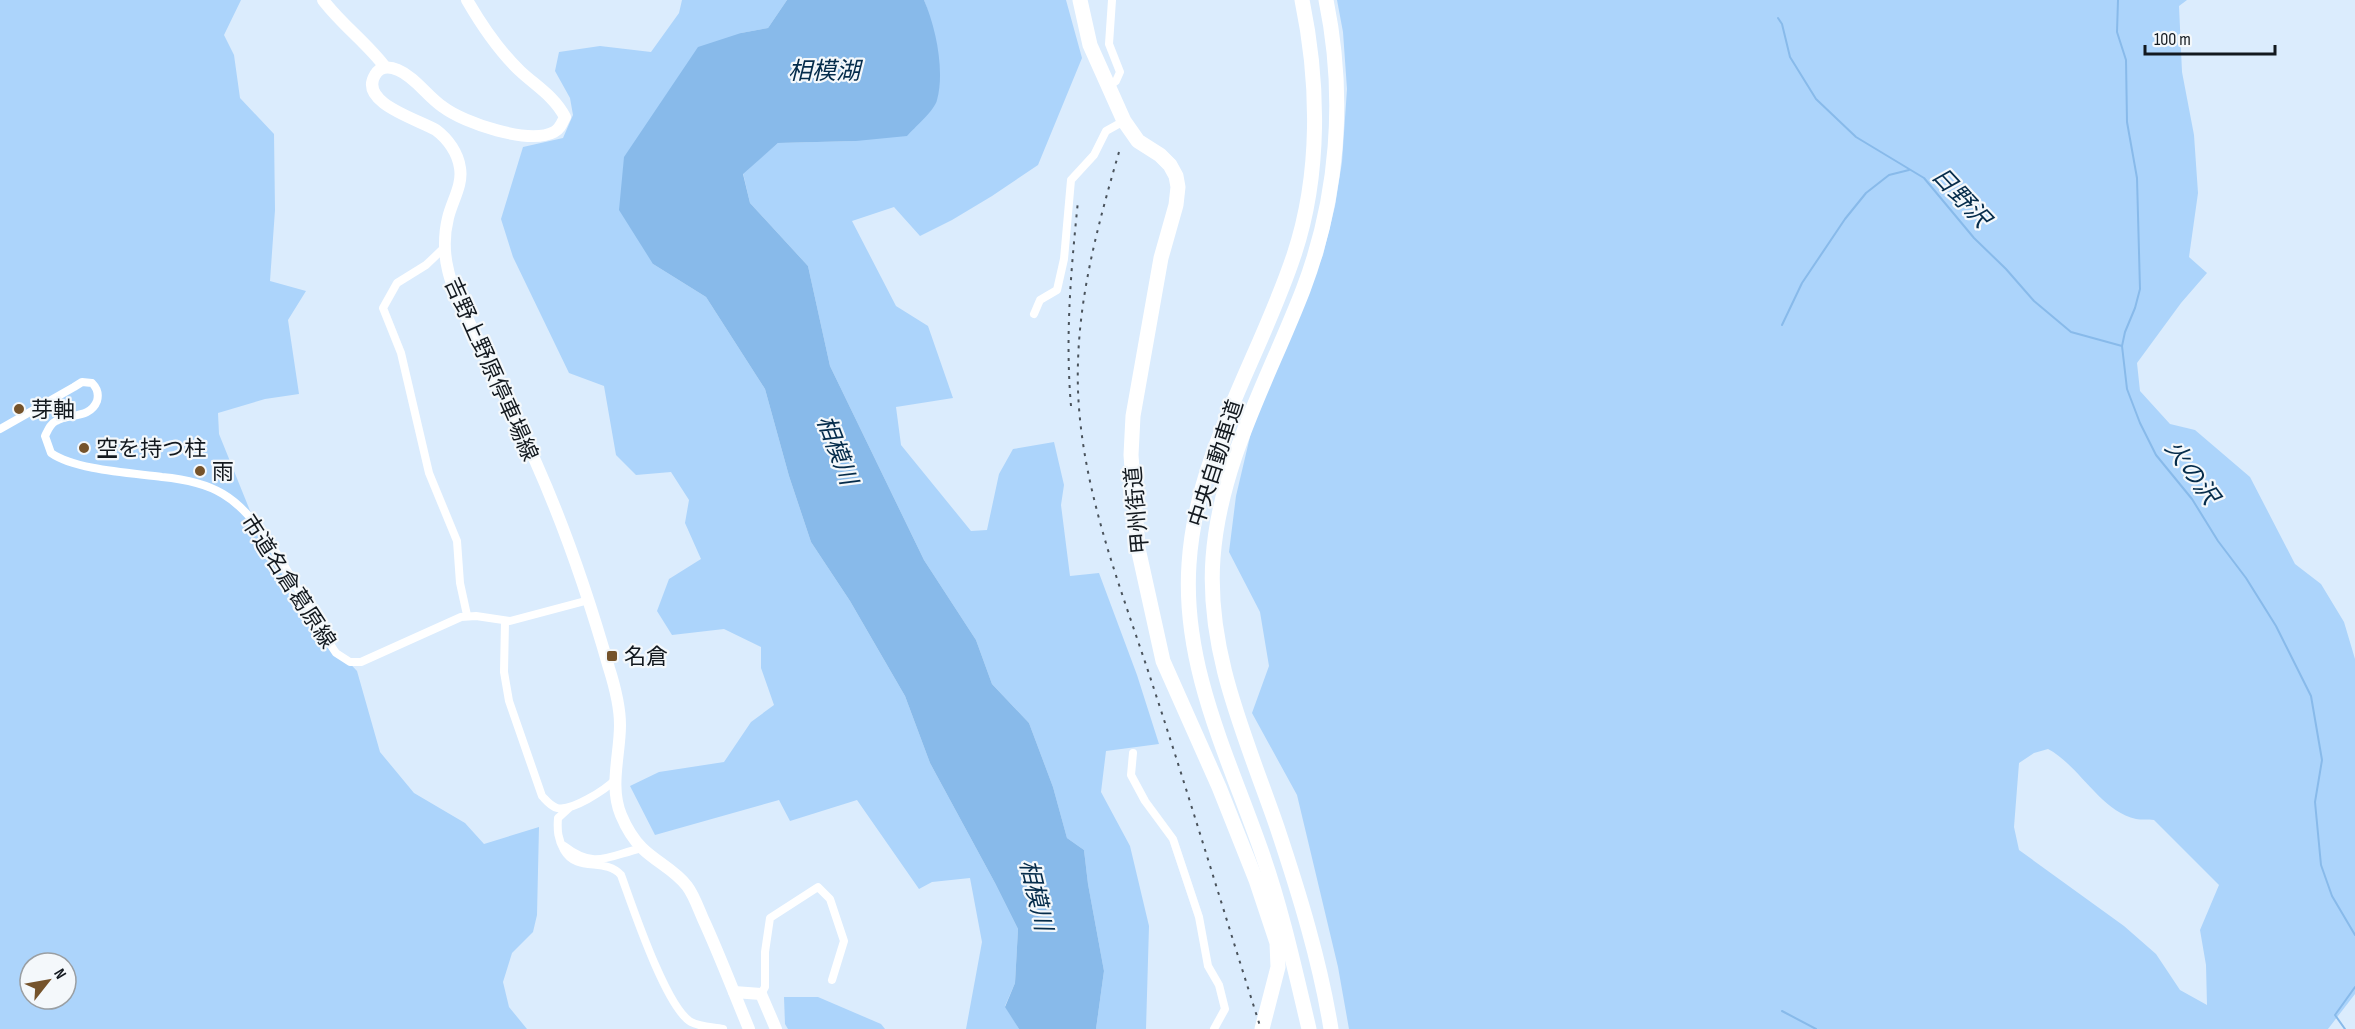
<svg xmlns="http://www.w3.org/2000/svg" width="2355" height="1029" font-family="'Sofia Sans Condensed','Noto Sans JP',sans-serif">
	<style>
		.green { fill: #acd4fb; fill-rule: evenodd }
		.water { fill: #88baea }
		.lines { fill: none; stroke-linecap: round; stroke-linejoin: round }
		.stream { stroke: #88baea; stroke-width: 2 }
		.street { stroke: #fff; stroke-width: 8 }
		.secondary { stroke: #fff; stroke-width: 12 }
		.highway { stroke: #fff; stroke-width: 15 }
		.rail { stroke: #4a535c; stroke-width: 2; stroke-dasharray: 3 6; stroke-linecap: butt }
		.poi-dot { fill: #75532b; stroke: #f4f8fb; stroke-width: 2 }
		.labels { text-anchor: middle; stroke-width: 4.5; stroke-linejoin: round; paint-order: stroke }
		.street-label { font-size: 22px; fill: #13191f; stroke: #f4f8fb }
		.poi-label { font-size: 22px; fill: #13191f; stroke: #f4f8fb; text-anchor: start }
		.water-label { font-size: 24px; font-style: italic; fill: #052c4b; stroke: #f4f8fb }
	</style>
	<rect width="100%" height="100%" fill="#dbecfd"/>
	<!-- green -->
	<g class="green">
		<path d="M0 0H241L224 35 234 55 240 98 274 134 275 210 270 281 306 291 288 320 299 394 265 399 218 413 219 434 255 523 303 614 357 671 380 752 414 793 465 823 484 844 539 827 537 915 533 932 512 953 503 982 509 1007 527 1029H0ZM30 963H66V999H30Z"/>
		<polygon points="682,0 787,0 768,28 741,33 653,264 706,297 765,389 789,476 811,542 850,601 905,696 930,763 995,883 1018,929 1015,983 1005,1006 1019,1029 966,1029 982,942 970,878 932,882 919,889 857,800 790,821 779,800 655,835 630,786 659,772 724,762 751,722 774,705 761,668 761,647 724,629 672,635 657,611 669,579 701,559 685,523 689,500 671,472 636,475 616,455 604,386 569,373 513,257 501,219 523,147 563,138 573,115 570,98 555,71 559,52 600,46 651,52 679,13"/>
		<polygon points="924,0 1066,0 1082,58 1038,165 992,196 952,220 920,236 894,207 852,221 896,306 928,326 953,398 896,407 901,445 971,531 987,530 999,474 1013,449 1054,442 1064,485 1061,505 1070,576 1099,573 1137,675 1159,744 1106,751 1101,792 1130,846 1149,926 1146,1029 1096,1029 1104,971 1088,884 1084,850 1067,838 1053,787 1029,723 992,684 976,640 924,560 830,366 808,266 750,203 743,173 778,143 856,141 928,11"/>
		<path d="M1337 0H2187L2179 6 2182 72 2194 135 2198 193 2189 257 2207 273 2181 303 2137 363 2140 391 2170 424 2195 430 2250 477 2295 564 2321 584 2344 622 2355 659V994L2328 1029H1349L1338 967 1297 795 1252 713 1269 666 1260 612 1229 552 1236 496 1253 424 1323 255 1335 206 1342 162 1347 89 1343 32ZM2048 749C2080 766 2100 811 2136 819 2141 820 2148 819 2154 820L2219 885 2200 930 2206 965 2207 1005 2180 990 2156 954 2124 926 2019 850 2014 827 2019 763 2034 753Z"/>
		<polygon points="784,997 818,997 881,1024 885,1029 788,1029 785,1024"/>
	</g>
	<!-- water -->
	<path class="water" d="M787 0H924C936 28 945 71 937 100 935 110 914 128 907 136L856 141 778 143 743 174 750 203 808 266 830 366 924 560 976 640 992 684 1029 723 1053 787 1067 838 1084 850 1088 884 1104 971 1096 1029H1019L1005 1007 1015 983 1018 929 995 883 930 763 905 696 850 601 811 542 789 476 765 389 706 297 653 264 619 210 624 157 698 47 741 33 768 28Z"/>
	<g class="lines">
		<!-- stream -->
		<g class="stream">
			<polyline points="2118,0 2117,32 2126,60 2127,122 2137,178 2140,289 2135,308 2125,332 2122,346 2127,389 2140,423 2156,455 2192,499 2218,541 2246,578 2276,626 2311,696 2322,760 2315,802 2321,865 2332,896 2355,935"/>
			<polyline points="1778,18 1782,24 1790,57 1816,99 1856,137 1924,178 1974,238 2006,269 2034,301 2071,332 2122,346"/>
			<polyline points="1782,325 1802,283 1845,219 1866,193 1889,175 1909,170"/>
			<polyline points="1782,1011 1816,1029"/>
			<polyline points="2345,1029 2335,1015 2355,987"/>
		</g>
		<!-- street -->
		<g class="street">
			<polyline points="1109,86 1116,81 1120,72 1109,44 1112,0"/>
			<polyline points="446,246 426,265 397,283 383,308 401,353 429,473 457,541 460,583 467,615"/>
			<polyline points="1034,314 1040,300 1057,290 1064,259 1071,180 1094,155 1106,131 1124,121"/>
			<path d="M0 429 74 387 82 382 92 383C97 388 99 394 97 401 90 419 69 413 56 421 50 424 48 430 45 436L51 453C75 470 133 473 162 477 183 479 205 483 223 494 269 521 305 608 336 653L350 662H361L461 617 476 616 510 621 589 600"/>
			<path d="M505 621 504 672 509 701 542 796C546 800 550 806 557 808 571 812 605 790 616 779"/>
			<polyline points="1133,753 1131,775 1145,801 1173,839 1199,917 1208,966 1219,985 1225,1009 1214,1029"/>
			<path d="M569 808 558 818C557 831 558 839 564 850 577 873 605 857 621 875 632 905 666 1008 691 1022 700 1027 713 1027 723 1029"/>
			<path d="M564 846C595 870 608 856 642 848"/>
			<polyline points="761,994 765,987 765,952 770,918 818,887 830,899 844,941 832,980"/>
		</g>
		<!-- secondary -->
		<g class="secondary">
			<path d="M323 0C342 25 367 43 385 67"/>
			<path d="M467 0C482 26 498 50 520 71 536 86 554 96 565 117 562 123 560 129 554 132 529 145 464 123 443 107 427 96 415 77 398 70 389 66 380 66 375 75 358 103 420 120 436 130 448 139 458 153 460 168 463 185 452 201 448 218 444 234 444 254 448 270 452 289 462 307 470 324 485 355 500 386 515 418 554 496 585 584 609 668 615 687 620 705 620 725 620 755 609 786 621 815 626 827 633 839 642 848 656 862 675 870 687 886 694 895 699 910 704 921 720 956 734 993 749 1029"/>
			<polyline points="734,992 761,994 776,1029"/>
		</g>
		<!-- highway -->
		<g class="highway">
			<polyline points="1080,0 1090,45 1124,121 1138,141 1160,155 1170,165 1176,176 1178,187 1176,205 1161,258 1133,416 1131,455 1138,548 1163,661 1219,787 1256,880 1277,943 1278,967 1262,1029"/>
			<path d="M1302 0C1319 82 1321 174 1294 255 1260 358 1196 453 1189 564 1182 667 1229 758 1262 853 1282 910 1295 970 1309 1029"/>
			<path d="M1326 0C1346 97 1338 198 1303 290 1269 378 1220 462 1213 558 1206 653 1247 740 1277 827 1299 893 1320 961 1331 1029"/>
		</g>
		<!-- rail -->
		<g class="rail">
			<path d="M1119 152C1099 221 1080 290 1078 362 1074 475 1120 584 1154 689 1191 802 1225 916 1261 1029"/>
			<path d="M1071 406C1065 336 1071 270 1078 201"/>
		</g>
	</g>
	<!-- markers -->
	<g class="poi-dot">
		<circle cx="19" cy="409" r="6"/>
		<circle cx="84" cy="448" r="6"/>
		<circle cx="200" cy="471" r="6"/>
		<rect x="606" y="650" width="12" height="12" rx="3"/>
	</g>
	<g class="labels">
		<!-- street labels -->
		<g class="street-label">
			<text transform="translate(492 369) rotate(66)" y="8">吉野上野原停車場線</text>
			<text transform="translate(1215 463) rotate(-72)" y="8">中央自動車道</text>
			<text transform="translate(1136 510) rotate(-95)" y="8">甲州街道</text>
			<text transform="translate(289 581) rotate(57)" y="8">市道名倉葛原線</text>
		</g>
		<!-- poi labels -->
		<g class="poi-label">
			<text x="31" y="417">芽軸</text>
			<text x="96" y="456">空を持つ柱</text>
			<text x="212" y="479">雨</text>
			<text x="624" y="664">名倉</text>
		</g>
		<!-- water labels -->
		<g class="water-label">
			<text x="824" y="79">相模湖</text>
			<text transform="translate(1961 197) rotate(47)" y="8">日野沢</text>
			<text transform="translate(837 450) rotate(69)" y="8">相模川</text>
			<text transform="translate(2192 472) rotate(54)" y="8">火の沢</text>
			<text transform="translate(1036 895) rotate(77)" y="8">相模川</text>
		</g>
	</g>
	<!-- north arrow -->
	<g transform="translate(48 981) rotate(59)"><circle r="28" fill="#f4f8fb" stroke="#9a9fa3" stroke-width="1.5"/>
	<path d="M0-4.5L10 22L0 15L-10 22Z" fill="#75532b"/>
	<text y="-9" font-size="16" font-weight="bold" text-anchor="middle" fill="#13191f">N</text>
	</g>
	<!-- scale -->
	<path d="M2145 45v9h130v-9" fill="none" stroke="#13191f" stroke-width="3"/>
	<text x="2154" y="45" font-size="18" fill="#13191f" stroke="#f4f8fb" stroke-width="4.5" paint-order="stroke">100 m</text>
</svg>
